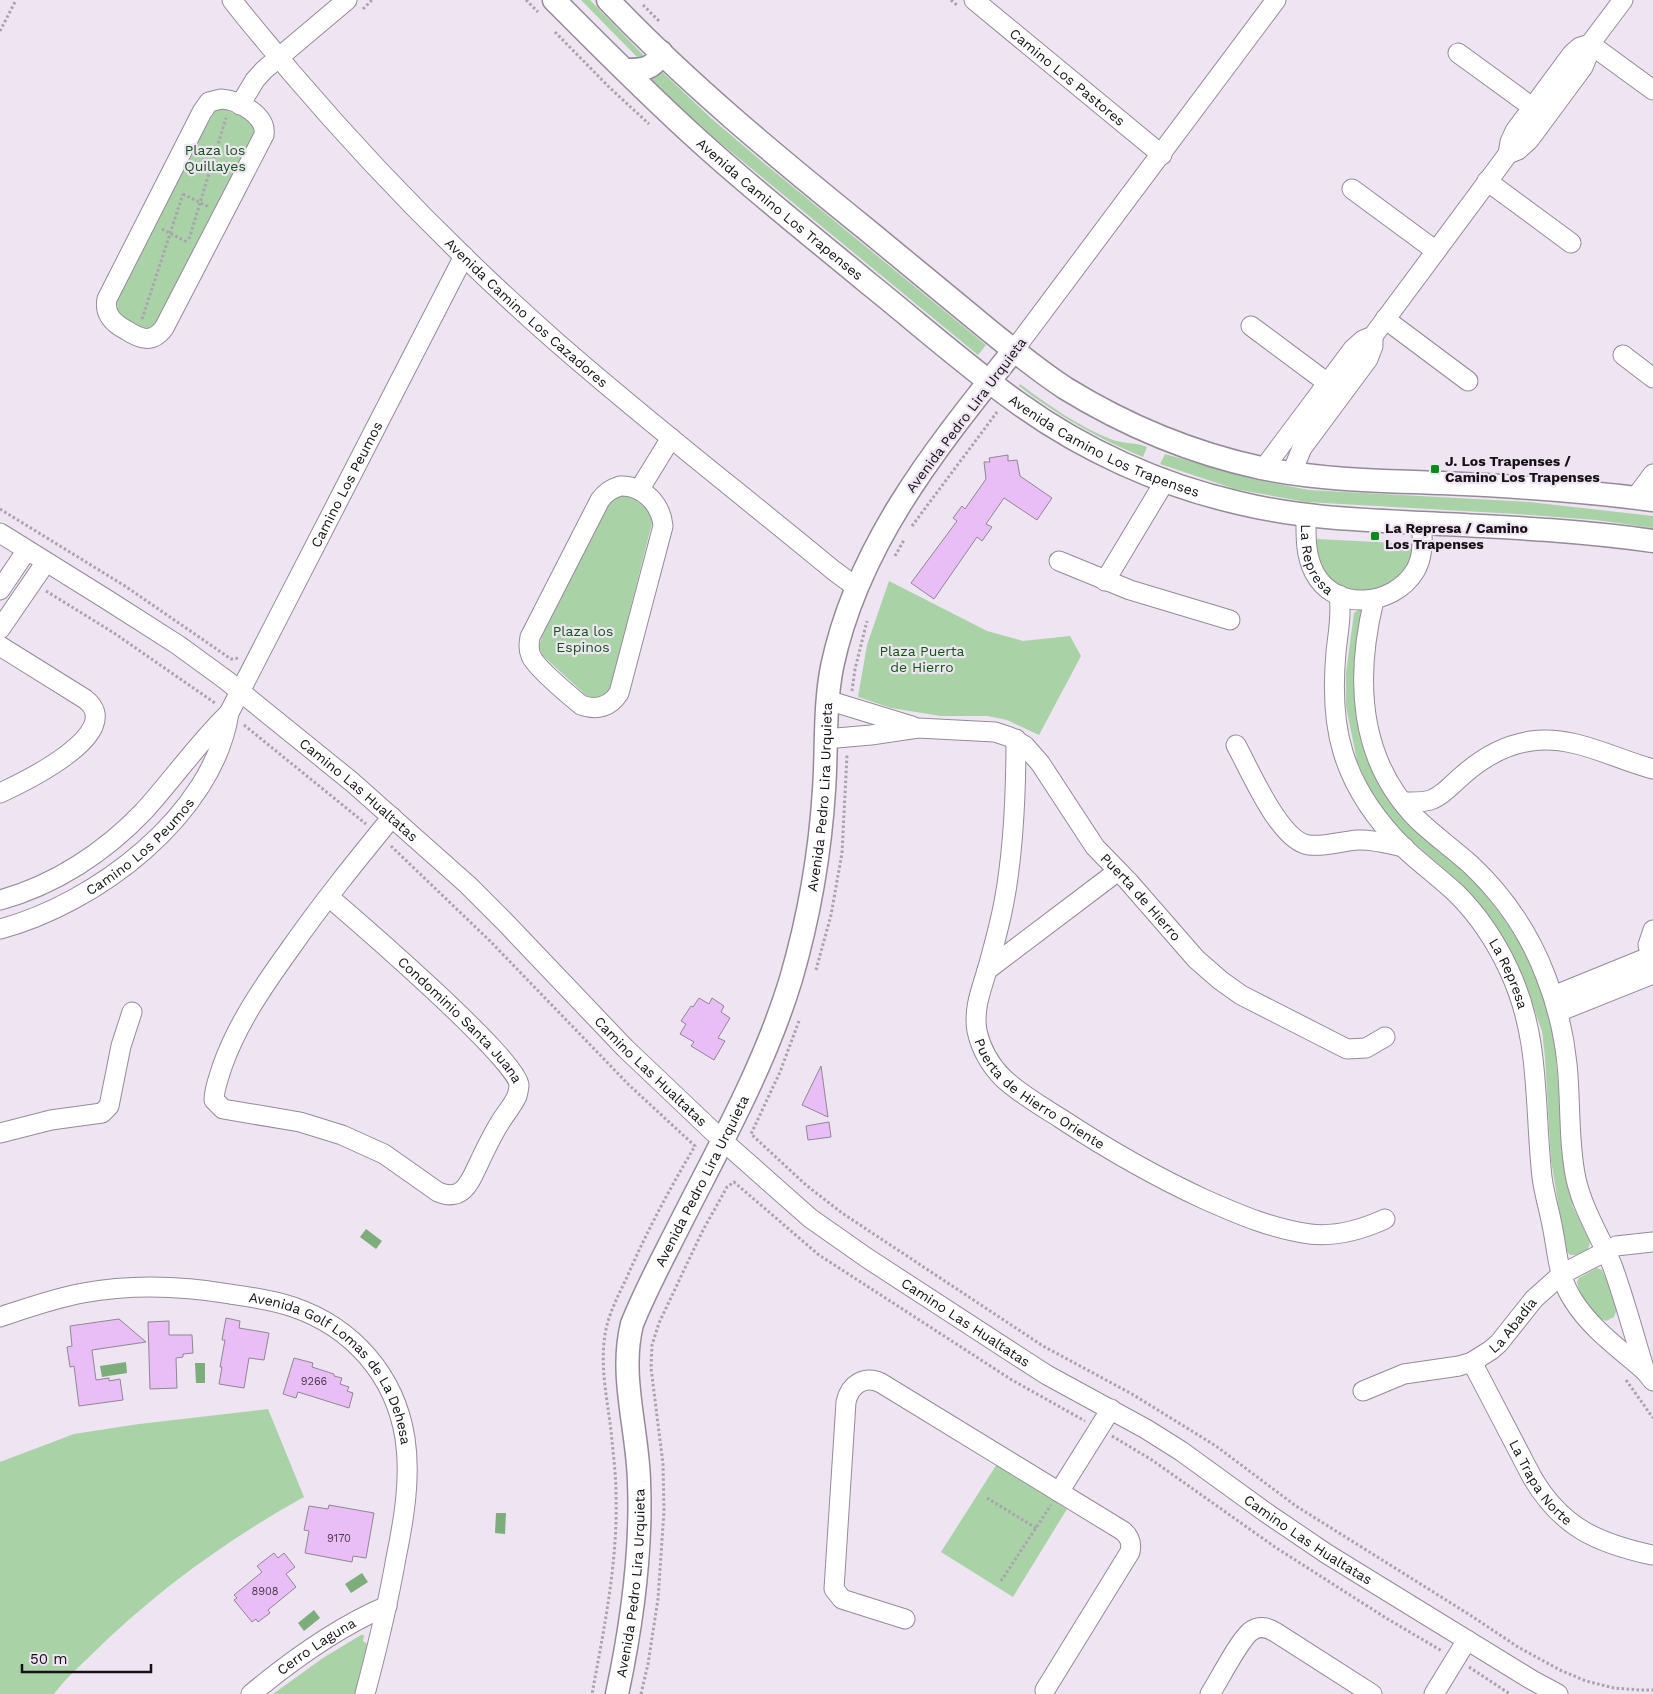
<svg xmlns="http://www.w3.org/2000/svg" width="1653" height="1694" font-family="'Work Sans',sans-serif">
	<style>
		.green { fill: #a9d2a7 }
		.water { fill: #7cad7a }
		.building { fill: #e9bef6; stroke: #908793 }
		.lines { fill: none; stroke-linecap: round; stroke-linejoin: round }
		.minor-casing { stroke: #958b98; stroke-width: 21 }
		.major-casing { stroke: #958b98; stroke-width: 25 }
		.path { stroke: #aaa2ae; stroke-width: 3; stroke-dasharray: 2.5 2.5; stroke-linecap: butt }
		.minor { stroke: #fff; stroke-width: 19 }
		.major { stroke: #fff; stroke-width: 22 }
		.poi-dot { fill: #038b18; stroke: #eee4f2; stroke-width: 2 }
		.labels { text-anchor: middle; stroke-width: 4.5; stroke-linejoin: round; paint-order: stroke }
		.number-label { font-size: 11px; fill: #4a3c4e }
		.street-label { font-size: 14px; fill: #151116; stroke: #eee4f2 }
		.park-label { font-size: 14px; fill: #0e5613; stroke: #eee4f2 }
		.poi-label { font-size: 14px; font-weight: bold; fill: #151116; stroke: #eee4f2; text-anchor: start }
	</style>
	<rect width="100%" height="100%" fill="#eee4f2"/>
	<!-- green -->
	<g class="green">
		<polygon points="581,0 590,0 647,59 641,61"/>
		<polygon points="660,70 712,119 765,164 986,345 978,355 718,141 648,78"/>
		<path d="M222 108 251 121 255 133 156 326C139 333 131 323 118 314L117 300 195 146 215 111Z"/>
		<path d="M1020 384C1048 405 1081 428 1113 440 1125 444 1135 442 1147 447L1143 457C1099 439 1057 415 1019 386Z"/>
		<polygon points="1165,454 1257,480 1309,490 1529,502 1653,516 1653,528 1596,520 1517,514 1306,502 1235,489 1160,464"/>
		<path d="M618 494 629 495 647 509 651 514 652 523 611 685C606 697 599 702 587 696L542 655 539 646 543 634 611 500Z"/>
		<path d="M1317 539 1414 544C1413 550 1414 558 1411 563 1407 569 1399 580 1393 584 1372 596 1340 592 1325 572 1318 563 1317 550 1317 539Z"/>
		<polygon points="889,581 987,631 1023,641 1070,636 1081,656 1039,735 1007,720 987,716 941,716 891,708 858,697 867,645"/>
		<polygon points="1358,610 1361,610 1365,615 1382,785 1400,814 1435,848 1459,867 1481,889 1501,915 1523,948 1540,983 1549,1012 1555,1046 1565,1171 1573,1207 1590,1242 1588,1249 1576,1255 1570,1255 1566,1250 1551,1160 1545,1057 1542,1031 1522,976 1506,943 1472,896 1456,879 1406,836 1383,811 1368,786 1357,761 1346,706 1346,673 1354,613"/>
		<polygon points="1597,1268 1602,1270 1618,1306 1614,1317 1606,1321 1596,1317 1579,1291 1577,1282 1579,1278"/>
		<path d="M268 1409 304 1497C228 1539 155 1592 93 1653 80 1666 65 1679 54 1694H0V1462L74 1434 139 1424Z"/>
		<polygon points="997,1464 1067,1509 1013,1597 941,1552"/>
		<polygon points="361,1635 364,1635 363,1641 367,1644 355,1694 273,1694 323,1658"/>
	</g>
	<!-- water -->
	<g class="water">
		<polygon points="366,1229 382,1241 376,1249 360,1237"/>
		<polygon points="126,1362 127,1373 102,1377 100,1366"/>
		<polygon points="195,1363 205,1363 205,1383 196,1383"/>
		<polygon points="496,1513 506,1513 505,1534 495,1533"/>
		<polygon points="362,1573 368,1582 351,1593 345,1584"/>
		<polygon points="314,1610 320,1618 304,1631 298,1623"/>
	</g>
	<!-- building -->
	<g class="building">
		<polygon points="1008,455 1008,461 1017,460 1020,476 1052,498 1037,520 1004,498 986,524 992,527 982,541 977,537 934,599 911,583 957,521 953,518 962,506 965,509 986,479 984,462 990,462 989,458"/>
		<polygon points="699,998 709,1004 712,998 724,1006 721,1012 730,1018 718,1038 725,1041 714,1060 691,1046 694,1042 680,1034 686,1024 681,1021 691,1006 693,1007"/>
		<polygon points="821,1066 828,1117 802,1105"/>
		<polygon points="829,1122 831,1137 808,1140 806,1126"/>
		<polygon points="226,1318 240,1321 239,1328 269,1333 264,1360 249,1358 244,1388 219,1384 222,1367 220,1367 225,1340 222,1340"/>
		<polygon points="119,1319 146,1342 92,1350 96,1380 109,1378 109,1381 120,1379 123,1400 79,1406 74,1366 70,1367 67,1347 72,1346 70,1326"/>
		<polygon points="169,1321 169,1335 192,1335 193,1353 183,1354 183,1357 176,1358 177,1388 150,1389 148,1322"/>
		<polygon points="294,1358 313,1363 312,1367 334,1374 334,1376 342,1378 340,1384 349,1387 347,1391 353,1393 349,1408 298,1392 296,1398 283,1394"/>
		<polygon points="329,1505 374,1513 366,1558 353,1556 352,1562 305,1553 309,1531 304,1530 309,1506 328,1509"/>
		<polygon points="274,1553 278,1558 284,1553 295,1567 286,1574 296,1587 268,1610 270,1613 258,1622 256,1619 252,1622 234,1600 237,1598 234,1595 262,1572 257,1566"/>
	</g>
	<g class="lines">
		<!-- minor casing -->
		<g class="minor-casing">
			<g id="minor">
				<path id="s1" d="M232 0C250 24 271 47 290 71 371 166 459 256 553 339 644 419 740 493 833 570L856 587"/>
				<path id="s2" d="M974 0 1162 155"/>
				<polyline points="1590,44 1653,90"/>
				<polyline points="1458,53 1543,115"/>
				<path d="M221 99C238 100 267 115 264 135L164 328C152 344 140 339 126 330 113 323 104 314 107 299L202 112 209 102Z"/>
				<polyline points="240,105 255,80 264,70 347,0"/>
				<polyline points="1508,154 1518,150 1529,140 1583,67 1588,55 1590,44 1623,0"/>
				<polyline points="1487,181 1571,243"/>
				<polyline points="1352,189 1436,251"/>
				<polyline points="1385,319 1468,381"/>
				<polyline points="1251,326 1337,390"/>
				<polyline points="1014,350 1276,0"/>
				<polyline points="1623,355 1653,378"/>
				<polyline points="1264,468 1353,349 1363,340 1373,336 1508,154 1510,142 1515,131 1572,54 1580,47 1590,44"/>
				<polyline points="1294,474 1295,465 1302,448 1368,359 1373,346 1373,336"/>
				<path d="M620 486C643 485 661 504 663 526L619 693C610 707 597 711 581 705 569 695 536 668 531 656 528 649 529 643 530 637L600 500C606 492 611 489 620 486Z"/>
				<polyline points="639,490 671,438"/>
				<polyline points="1635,498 1653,474"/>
				<path id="s3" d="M1306 516C1306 535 1305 554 1314 572 1334 612 1393 607 1415 571 1424 556 1422 539 1422 523"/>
				<path id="s4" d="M0 533 106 599 178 645 226 680 352 782 468 885 504 921 625 1048 723 1141 810 1218 867 1258 1019 1357 1047 1375 1146 1429 1181 1451 1268 1514 1327 1554 1532 1680 1558 1694"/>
				<polyline points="1059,561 1130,590 1230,620"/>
				<polyline points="1105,581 1165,481"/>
				<polyline points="0,590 27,550"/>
				<path id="s5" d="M1339 595C1342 614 1338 633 1336 652 1333 686 1333 720 1343 752 1354 789 1377 821 1404 848 1421 864 1440 878 1457 894 1479 916 1496 942 1509 970 1541 1038 1534 1105 1542 1177 1544 1193 1549 1209 1552 1225 1558 1253 1557 1275 1573 1300 1591 1329 1620 1349 1645 1371L1653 1381"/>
				<path d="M1374 600C1355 678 1358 760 1418 820 1435 836 1453 849 1470 864 1503 895 1530 934 1546 977 1557 1005 1564 1034 1567 1064 1571 1102 1568 1141 1576 1179 1583 1210 1600 1236 1612 1265 1625 1300 1634 1336 1645 1371"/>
				<polyline points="0,629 46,562"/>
				<path d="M0 646 85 699C128 732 24 782 0 793"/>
				<polyline points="827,700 912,726"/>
				<path id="s6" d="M825 739 871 735 918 728 995 732 1010 737 1025 746 1040 763 1095 847 1128 881 1196 959 1220 980 1241 995 1347 1049 1366 1048 1385 1037"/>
				<path id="s7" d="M1016 739C1016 794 1014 849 1004 902 1000 924 994 945 988 967 982 988 973 1008 977 1031 981 1049 990 1065 1003 1078 1020 1094 1041 1106 1060 1118 1107 1149 1156 1177 1206 1200 1240 1215 1273 1229 1310 1234 1336 1237 1361 1230 1385 1219"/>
				<path d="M1236 745C1250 770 1280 842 1309 845 1325 847 1342 841 1358 840 1373 839 1389 844 1404 847"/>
				<path d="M1403 802C1413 802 1424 803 1433 799 1445 794 1453 783 1463 775 1482 758 1505 745 1531 741 1574 735 1612 758 1653 769"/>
				<path id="s8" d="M329 897C357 921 517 1059 519 1085 519 1088 518 1092 517 1096 513 1105 506 1113 501 1121 492 1135 485 1150 478 1165 469 1184 462 1202 438 1192L384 1154 342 1135 300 1122 223 1109 214 1100C214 1089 219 1077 222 1067 237 1024 264 985 290 949 322 903 357 860 392 817"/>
				<path id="s9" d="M0 900C55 885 105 852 144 811 173 779 198 743 229 713L464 256"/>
				<path id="s10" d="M0 929C95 904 213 816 229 713"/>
				<polyline points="1653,968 1648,945 1653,930"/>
				<polyline points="987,970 1118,871"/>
				<polyline points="1553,996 1649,957"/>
				<polyline points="1558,1012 1653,974"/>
				<polyline points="0,1133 51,1120 102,1113 109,1106 121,1046 132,1012"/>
				<path id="s11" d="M0 1317C27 1308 55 1298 83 1293 132 1284 182 1286 230 1294 251 1297 273 1300 293 1307 352 1327 395 1375 405 1438 411 1477 404 1519 396 1558 388 1604 377 1649 365 1694"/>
				<path id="s12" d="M1472 1362 1532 1477C1561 1527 1597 1543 1652 1555"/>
				<path id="s13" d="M1363 1391 1404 1374 1459 1366 1472 1362 1491 1350 1499 1343 1534 1299 1562 1274 1616 1246 1653 1242"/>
				<polyline points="1059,1492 1111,1409"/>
				<path d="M905 1619 848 1601 842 1599 834 1589 846 1402C850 1384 865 1375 881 1383L1123 1531C1130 1537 1132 1543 1130 1552L1045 1690"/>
				<path id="s14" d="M251 1694C292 1660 337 1627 387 1606"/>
				<path d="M1210 1694C1219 1680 1239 1641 1250 1632 1258 1625 1267 1627 1275 1632L1372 1694"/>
				<polyline points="1434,1694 1467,1640"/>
			</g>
		</g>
		<!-- major casing -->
		<g class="major-casing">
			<g id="major">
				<path id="s15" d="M554 0C604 50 653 100 706 147 758 194 814 238 868 283 918 323 966 366 1018 403 1083 450 1160 485 1239 503 1300 518 1361 520 1423 523 1500 527 1577 530 1653 541"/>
				<path d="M608 0C687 83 777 157 866 229 902 259 938 288 974 318 1003 342 1033 367 1065 388 1125 425 1192 453 1261 468 1320 480 1381 481 1442 483 1512 486 1583 491 1653 500"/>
				<path d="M625 70C642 70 654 70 661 52"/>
				<path id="s16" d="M617 1694C632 1624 642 1554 639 1482 638 1430 619 1376 632 1324 646 1289 664 1256 681 1222 721 1143 765 1065 791 979 809 917 820 854 824 790 827 749 824 708 832 667 858 543 937 447 1014 350"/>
			</g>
		</g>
		<!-- path -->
		<g class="path">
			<polyline points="526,0 538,12"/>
			<polyline points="951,0 958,6"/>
			<polyline points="643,5 659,21"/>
			<polyline points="363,9 372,0"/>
			<polyline points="0,31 16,0"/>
			<polyline points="555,32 610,88 649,124"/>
			<polyline points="183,194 209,207"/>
			<polyline points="162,229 189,243"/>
			<polyline points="189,239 226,118"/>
			<polyline points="142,319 183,194"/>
			<polyline points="0,509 125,586 231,659 239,658"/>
			<polyline points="912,526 997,412"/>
			<polyline points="895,556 904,540"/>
			<polyline points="46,591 114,633 215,703"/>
			<polyline points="852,691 855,669 867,621"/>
			<polyline points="244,725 366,824"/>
			<path d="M391 846 490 941 629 1085 695 1146C670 1188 647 1231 627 1277 619 1294 610 1311 606 1329 599 1364 607 1396 611 1431 613 1452 616 1474 616 1495 618 1561 604 1629 592 1694"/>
			<polyline points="816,970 831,915 842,853 847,755"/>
			<polyline points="799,1021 780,1072 751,1134 806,1185 842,1213 1043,1346 1132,1394 1216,1446 1296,1506 1470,1615 1518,1647 1560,1670 1586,1681 1614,1688 1640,1690 1653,1690"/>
			<polyline points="1626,1380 1653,1418"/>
			<polyline points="1112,1436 1152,1460 1275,1547 1386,1618 1442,1651"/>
			<polyline points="987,1498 1036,1528"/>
			<polyline points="1001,1581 1051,1505"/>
			<polyline points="1469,1667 1510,1694"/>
			<polyline points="641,1694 648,1664 658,1599 664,1511 663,1464 651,1368 652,1345 659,1323 702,1232 727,1187 734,1182 819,1255 1012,1380 1085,1421"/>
		</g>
		<!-- minor -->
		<use href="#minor" class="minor"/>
		<!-- major -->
		<use href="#major" class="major"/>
	</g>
	<!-- markers -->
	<g class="poi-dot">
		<rect x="1430" y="464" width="10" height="10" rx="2.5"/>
		<rect x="1370" y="531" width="10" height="10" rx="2.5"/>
	</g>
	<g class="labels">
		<!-- number labels -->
		<g class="number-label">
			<text x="314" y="1385">9266</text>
			<text x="339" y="1542">9170</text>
			<text x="265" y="1595">8908</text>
		</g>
		<!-- street labels -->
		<g class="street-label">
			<text dy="5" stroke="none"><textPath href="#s2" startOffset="121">Camino Los Pastores</textPath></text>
			<text dy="5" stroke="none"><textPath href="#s15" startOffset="308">Avenida Camino Los Trapenses</textPath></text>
			<text dy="5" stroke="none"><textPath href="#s1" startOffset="430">Avenida Camino Los Cazadores</textPath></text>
			<text transform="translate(966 415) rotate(-53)" y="5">Avenida Pedro Lira Urquieta</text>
			<text dy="5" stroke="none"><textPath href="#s15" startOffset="712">Avenida Camino Los Trapenses</textPath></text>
			<text dy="5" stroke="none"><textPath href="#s9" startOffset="558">Camino Los Peumos</textPath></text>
			<text dy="5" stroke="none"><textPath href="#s3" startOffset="46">La Represa</textPath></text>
			<text dy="5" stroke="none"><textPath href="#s4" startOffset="442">Camino Las Hualtatas</textPath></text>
			<text dy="5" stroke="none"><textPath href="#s16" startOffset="938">Avenida Pedro Lira Urquieta</textPath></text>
			<text dy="5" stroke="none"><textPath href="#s10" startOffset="165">Camino Los Peumos</textPath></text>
			<text dy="5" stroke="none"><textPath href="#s6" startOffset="395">Puerta de Hierro</textPath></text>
			<text dy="5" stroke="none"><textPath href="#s5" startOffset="439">La Represa</textPath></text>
			<text dy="5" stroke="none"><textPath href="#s8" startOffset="180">Condominio Santa Juana</textPath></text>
			<text dy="5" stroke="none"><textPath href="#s4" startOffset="848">Camino Las Hualtatas</textPath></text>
			<text dy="5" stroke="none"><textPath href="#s7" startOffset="388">Puerta de Hierro Oriente</textPath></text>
			<text dy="5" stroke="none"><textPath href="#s16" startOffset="532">Avenida Pedro Lira Urquieta</textPath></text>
			<text dy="5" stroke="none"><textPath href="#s4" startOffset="1252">Camino Las Hualtatas</textPath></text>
			<text dy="5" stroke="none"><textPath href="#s13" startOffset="169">La Abadía</textPath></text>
			<text dy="5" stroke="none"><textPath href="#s11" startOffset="370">Avenida Golf Lomas de La Dehesa</textPath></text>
			<text dy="5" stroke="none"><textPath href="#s12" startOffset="139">La Trapa Norte</textPath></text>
			<text dy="5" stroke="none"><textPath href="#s4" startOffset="1658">Camino Las Hualtatas</textPath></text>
			<text dy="5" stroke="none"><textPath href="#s16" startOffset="112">Avenida Pedro Lira Urquieta</textPath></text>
			<text dy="5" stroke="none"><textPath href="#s14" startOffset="81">Cerro Laguna</textPath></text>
		</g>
		<!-- park labels -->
		<g class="park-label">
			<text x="215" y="155">Plaza los<tspan x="215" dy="16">Quillayes</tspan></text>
			<text x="583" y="636">Plaza los<tspan x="583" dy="16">Espinos</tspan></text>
			<text x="922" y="656">Plaza Puerta<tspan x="922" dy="16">de Hierro</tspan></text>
		</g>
		<!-- poi labels -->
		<g class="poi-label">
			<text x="1445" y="466">J. Los Trapenses /<tspan x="1445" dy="16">Camino Los Trapenses</tspan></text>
			<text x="1385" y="533">La Represa / Camino<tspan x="1385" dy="16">Los Trapenses</tspan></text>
		</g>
	</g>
	<!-- scale -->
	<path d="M22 1664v8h129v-8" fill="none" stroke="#151116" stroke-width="2.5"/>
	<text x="30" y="1664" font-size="15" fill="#151116" stroke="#eee4f2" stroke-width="4" paint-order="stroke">50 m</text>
</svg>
